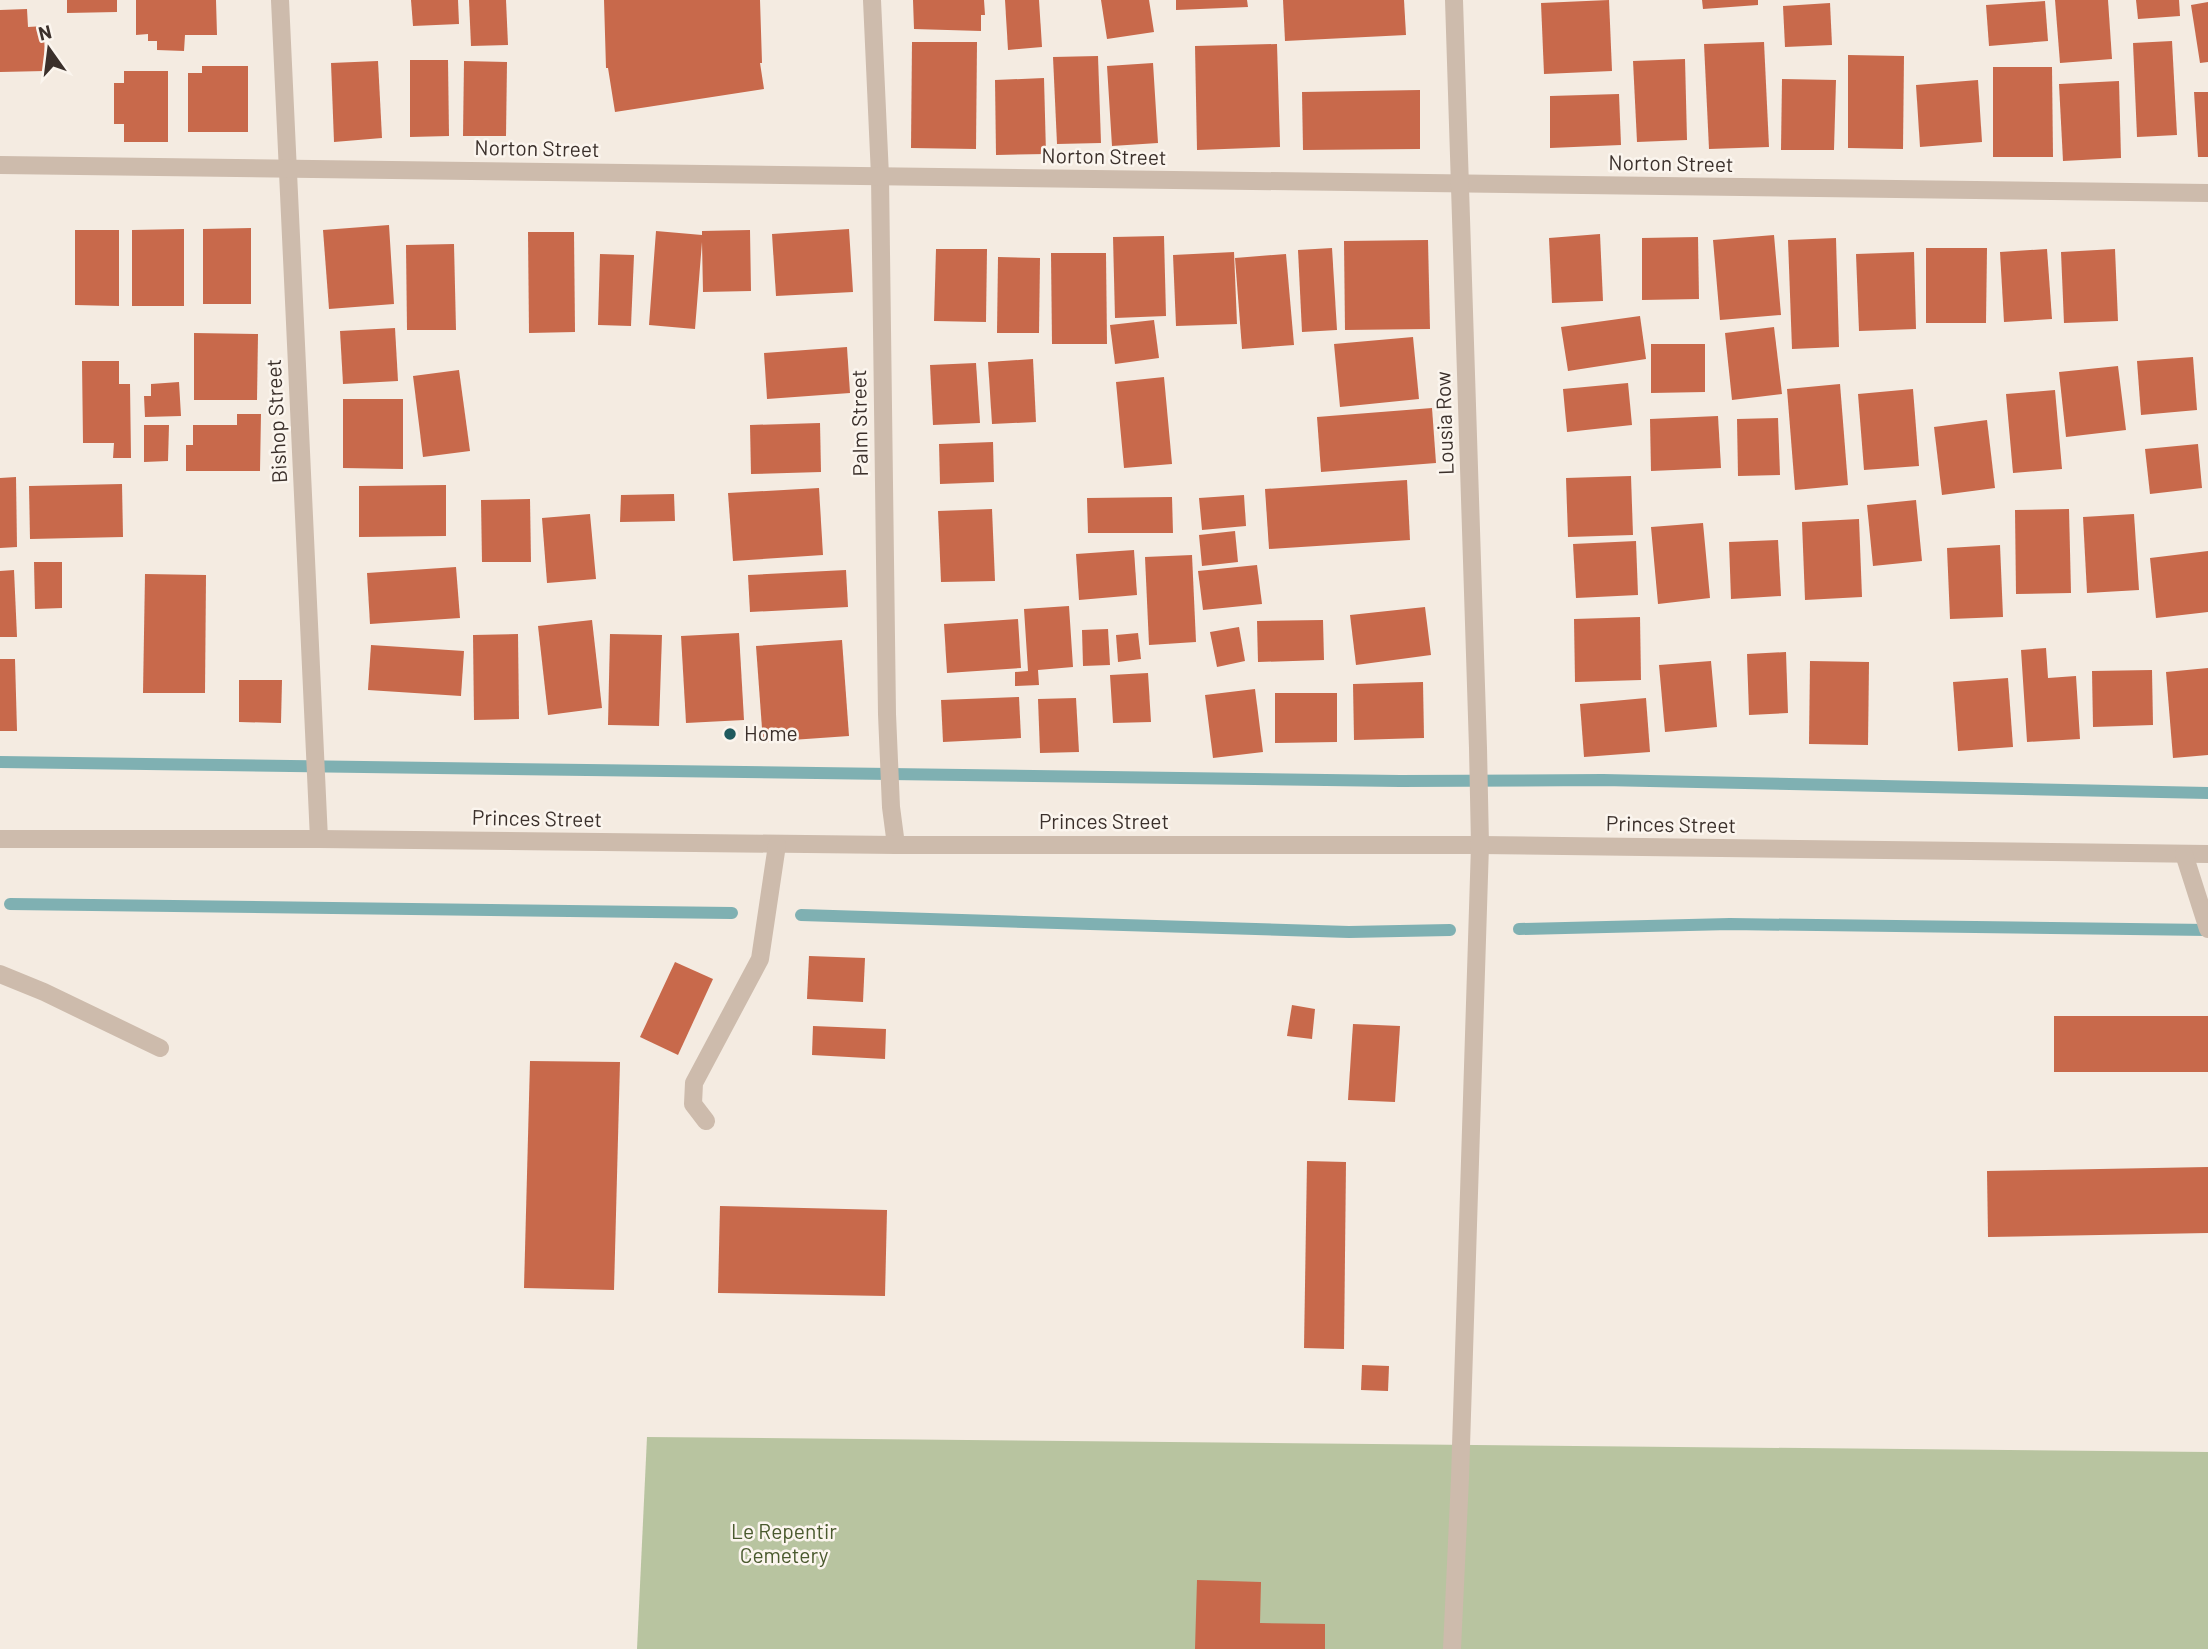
<svg xmlns="http://www.w3.org/2000/svg" width="2208" height="1649" font-family="Barlow,sans-serif">
	<style>
		.green { fill: #b8c4a0 }
		.lines { fill: none; stroke-linecap: round; stroke-linejoin: round }
		.stream { stroke: #7fb0b2; stroke-width: 12 }
		.building { fill: #c8694b }
		.minor { stroke: #cdbbac; stroke-width: 18 }
		.poi-dot { fill: #1f5a5e; stroke: #fbf5ee; stroke-width: 2.5 }
		.labels { text-anchor: middle; stroke-width: 5; stroke-linejoin: round; paint-order: stroke }
		.street-label { font-size: 21px; fill: #3b302b; stroke: #fbf5ee }
		.poi-label { font-size: 21px; fill: #3b302b; stroke: #fbf5ee; text-anchor: start }
		.park-label { font-size: 21px; fill: #4a5a2e; stroke: #fbf5ee }
	</style>
	<rect width="100%" height="100%" fill="#f4ebe1"/>
	<!-- green -->
	<polygon class="green" points="647,1437 2208,1452 2208,1649 637,1649"/>
	<g class="lines">
		<!-- stream -->
		<g class="stream">
			<polyline points="0,762 1400,781 1603,780 2208,793"/>
			<polyline points="10,904 732,913"/>
			<polyline points="801,915 1349,932 1450,930"/>
			<polyline points="1519,929 1730,924 2208,930"/>
		</g>
	</g>
	<!-- building -->
	<g class="building">
		<polygon points="67,0 117,0 117,12 67,13"/>
		<polygon points="136,0 216,0 217,35 185,35 184,51 157,50 157,41 148,41 148,34 136,35"/>
		<polygon points="411,0 458,0 459,24 413,26"/>
		<polygon points="469,0 506,0 508,45 471,46"/>
		<polygon points="604,0 760,0 762,63 760,63 764,89 615,112 608,68 606,68"/>
		<polygon points="913,0 984,0 985,15 981,15 981,31 914,29"/>
		<polygon points="1005,0 1039,0 1042,47 1008,50"/>
		<polygon points="1101,0 1149,0 1154,32 1107,39"/>
		<polygon points="1176,0 1247,0 1248,7 1176,10"/>
		<polygon points="1283,0 1404,0 1406,35 1285,41"/>
		<polygon points="1609,0 1612,71 1544,74 1541,3"/>
		<polygon points="1702,0 1758,0 1758,5 1703,9"/>
		<polygon points="2055,0 2108,0 2112,59 2060,63"/>
		<polygon points="2136,0 2179,0 2180,16 2138,19"/>
		<polygon points="2045,1 2048,41 1989,46 1986,5"/>
		<polygon points="2208,2 2208,62 2200,63 2191,5"/>
		<polygon points="1830,3 1832,45 1785,47 1783,6"/>
		<polygon points="27,9 28,27 44,26 45,71 0,72 0,10"/>
		<polygon points="2172,41 2177,135 2137,137 2133,43"/>
		<polygon points="912,42 977,42 976,149 911,148"/>
		<polygon points="1764,42 1769,147 1709,149 1704,44"/>
		<polygon points="1277,44 1280,147 1197,150 1195,46"/>
		<polygon points="1848,55 1904,56 1903,149 1848,148"/>
		<polygon points="1098,56 1101,143 1057,144 1053,57"/>
		<polygon points="1685,59 1687,140 1637,142 1633,61"/>
		<polygon points="410,60 448,60 449,136 410,137"/>
		<polygon points="378,61 382,138 334,142 331,63"/>
		<polygon points="464,61 507,62 506,136 463,136"/>
		<polygon points="1153,63 1158,143 1112,146 1107,66"/>
		<polygon points="202,66 248,66 248,132 188,132 188,73 202,73"/>
		<polygon points="1993,67 2052,67 2053,157 1993,157"/>
		<polygon points="124,71 168,71 168,142 124,142 124,124 114,124 114,83 124,83"/>
		<polygon points="1044,78 1046,154 996,155 995,80"/>
		<polygon points="1782,79 1836,80 1834,150 1781,150"/>
		<polygon points="1978,80 1982,142 1920,147 1916,85"/>
		<polygon points="2119,81 2121,158 2063,161 2059,84"/>
		<polygon points="1420,90 1420,149 1303,150 1302,92"/>
		<polygon points="2194,92 2208,92 2208,157 2198,157"/>
		<polygon points="1619,94 1621,145 1550,148 1550,96"/>
		<polygon points="389,225 394,304 329,309 323,230"/>
		<polygon points="251,228 251,304 203,304 203,229"/>
		<polygon points="184,229 184,306 132,306 132,230"/>
		<polygon points="849,229 853,292 776,296 772,234"/>
		<polygon points="75,230 119,230 119,306 75,305"/>
		<polygon points="750,230 751,291 703,292 702,242 695,329 649,325 656,231 702,235 702,231"/>
		<polygon points="528,232 574,232 575,332 529,333"/>
		<polygon points="1600,234 1603,301 1552,303 1549,238"/>
		<polygon points="1774,235 1781,315 1720,320 1713,240"/>
		<polygon points="1164,236 1166,316 1115,318 1113,237"/>
		<polygon points="1698,237 1699,299 1642,300 1642,238"/>
		<polygon points="1836,238 1839,347 1792,349 1788,240"/>
		<polygon points="1428,240 1430,329 1345,330 1344,241"/>
		<polygon points="454,244 456,330 407,330 406,245"/>
		<polygon points="1332,248 1337,330 1302,332 1298,250"/>
		<polygon points="1926,248 1987,248 1986,323 1926,323"/>
		<polygon points="936,249 987,249 986,322 934,321"/>
		<polygon points="2047,249 2052,319 2004,322 2000,252"/>
		<polygon points="2115,249 2118,321 2064,323 2061,252"/>
		<polygon points="1234,252 1237,324 1176,326 1173,255"/>
		<polygon points="1914,252 1916,329 1859,331 1856,254"/>
		<polygon points="1051,253 1106,253 1107,344 1052,344"/>
		<polygon points="600,254 634,255 631,326 598,325"/>
		<polygon points="1286,254 1294,345 1242,349 1235,258"/>
		<polygon points="998,257 1040,258 1039,333 997,333"/>
		<polygon points="1640,316 1646,359 1568,371 1561,327"/>
		<polygon points="1154,320 1159,358 1115,364 1110,325"/>
		<polygon points="1774,327 1782,394 1732,400 1725,333"/>
		<polygon points="395,328 398,381 343,384 340,331"/>
		<polygon points="194,333 258,334 257,400 194,400"/>
		<polygon points="1413,337 1419,399 1340,407 1334,344"/>
		<polygon points="1651,344 1705,344 1705,392 1651,393"/>
		<polygon points="847,347 850,393 767,399 764,353"/>
		<polygon points="2193,357 2197,410 2141,415 2137,361"/>
		<polygon points="1033,359 1036,422 992,424 988,362"/>
		<polygon points="82,361 119,361 119,384 130,384 131,458 113,458 114,443 83,443"/>
		<polygon points="976,363 980,423 933,425 930,365"/>
		<polygon points="2118,366 2126,430 2066,437 2059,372"/>
		<polygon points="459,370 470,451 423,457 413,376"/>
		<polygon points="1164,377 1172,464 1124,468 1116,382"/>
		<polygon points="179,382 181,416 145,417 144,396 151,396 151,384"/>
		<polygon points="1628,383 1632,425 1567,432 1563,389"/>
		<polygon points="1840,384 1848,485 1795,490 1787,389"/>
		<polygon points="1913,389 1919,466 1864,470 1858,394"/>
		<polygon points="2055,390 2062,469 2013,473 2006,394"/>
		<polygon points="343,399 403,399 403,469 343,468"/>
		<polygon points="1432,408 1436,463 1321,472 1317,417"/>
		<polygon points="237,414 261,414 260,471 186,471 186,445 193,445 193,425 237,425"/>
		<polygon points="1718,416 1721,468 1651,471 1650,419"/>
		<polygon points="1778,418 1780,475 1738,476 1737,419"/>
		<polygon points="1987,420 1995,488 1942,495 1934,427"/>
		<polygon points="820,423 821,472 751,474 750,425"/>
		<polygon points="144,425 169,425 168,461 144,462"/>
		<polygon points="993,442 994,482 940,484 939,444"/>
		<polygon points="2198,444 2202,488 2150,494 2145,449"/>
		<polygon points="1631,476 1633,535 1568,537 1566,478"/>
		<polygon points="16,477 17,547 0,548 0,478"/>
		<polygon points="1407,480 1410,540 1269,549 1265,489"/>
		<polygon points="122,484 123,537 30,539 29,486"/>
		<polygon points="446,485 446,536 359,537 359,486"/>
		<polygon points="819,488 823,555 733,561 728,493"/>
		<polygon points="674,494 675,521 620,522 621,495"/>
		<polygon points="1244,495 1246,526 1202,530 1199,498"/>
		<polygon points="1172,497 1173,533 1088,533 1087,498"/>
		<polygon points="530,499 531,562 482,562 481,500"/>
		<polygon points="1916,500 1922,561 1873,566 1867,505"/>
		<polygon points="992,509 995,581 941,582 938,511"/>
		<polygon points="2069,509 2071,593 2016,594 2015,510"/>
		<polygon points="590,514 596,579 547,583 542,518"/>
		<polygon points="2134,514 2139,590 2087,593 2083,517"/>
		<polygon points="1859,519 1862,597 1805,600 1802,522"/>
		<polygon points="1703,523 1710,598 1658,604 1651,527"/>
		<polygon points="1235,531 1238,562 1202,566 1199,535"/>
		<polygon points="1778,540 1781,596 1731,599 1729,542"/>
		<polygon points="1636,541 1638,595 1576,598 1573,544"/>
		<polygon points="2000,545 2003,617 1950,619 1947,548"/>
		<polygon points="1134,550 1137,595 1079,600 1076,554"/>
		<polygon points="2208,551 2208,612 2156,618 2150,558"/>
		<polygon points="1192,555 1196,642 1149,645 1145,557"/>
		<polygon points="34,562 62,562 62,608 35,609"/>
		<polygon points="1257,565 1262,604 1203,610 1198,571"/>
		<polygon points="456,567 460,618 370,624 367,573"/>
		<polygon points="14,570 17,637 0,637 0,571"/>
		<polygon points="846,570 848,607 750,612 748,575"/>
		<polygon points="145,574 206,575 205,693 143,693"/>
		<polygon points="1069,606 1073,667 1038,670 1039,685 1015,686 1015,672 1028,671 1024,609"/>
		<polygon points="1425,607 1431,655 1356,665 1350,615"/>
		<polygon points="1640,617 1641,680 1575,682 1574,619"/>
		<polygon points="1018,619 1021,668 947,673 944,624"/>
		<polygon points="592,620 602,708 548,715 538,626"/>
		<polygon points="1323,620 1324,660 1258,662 1257,621"/>
		<polygon points="1239,627 1245,661 1217,667 1210,632"/>
		<polygon points="1108,629 1110,665 1083,666 1082,630"/>
		<polygon points="739,633 744,720 686,723 681,636"/>
		<polygon points="1138,633 1141,659 1118,662 1116,635"/>
		<polygon points="518,634 519,719 474,720 473,635"/>
		<polygon points="610,634 662,635 659,726 608,725"/>
		<polygon points="842,640 849,736 763,742 756,646"/>
		<polygon points="371,645 464,651 461,696 368,690"/>
		<polygon points="2046,648 2048,678 2076,676 2080,739 2027,742 2021,650"/>
		<polygon points="1786,652 1788,713 1749,715 1747,654"/>
		<polygon points="0,659 15,659 17,731 0,731"/>
		<polygon points="1711,661 1717,727 1665,732 1659,665"/>
		<polygon points="1810,661 1869,662 1868,745 1809,744"/>
		<polygon points="2208,668 2208,755 2173,758 2166,672"/>
		<polygon points="2152,670 2153,725 2093,727 2092,671"/>
		<polygon points="1148,673 1151,722 1113,723 1110,675"/>
		<polygon points="2008,678 2013,747 1958,751 1953,682"/>
		<polygon points="239,680 282,680 281,723 239,722"/>
		<polygon points="1423,682 1424,738 1354,740 1353,684"/>
		<polygon points="1255,689 1263,752 1213,758 1205,695"/>
		<polygon points="1275,693 1337,693 1337,742 1275,743"/>
		<polygon points="1019,697 1021,738 943,742 941,700"/>
		<polygon points="1076,698 1079,752 1040,753 1038,699"/>
		<polygon points="1646,698 1650,752 1584,757 1580,704"/>
		<polygon points="809,956 865,958 863,1002 807,999"/>
		<polygon points="675,962 713,979 678,1055 640,1037"/>
		<polygon points="1292,1005 1315,1009 1312,1039 1287,1036"/>
		<rect x="2054" y="1016" width="154" height="56"/>
		<polygon points="1353,1024 1400,1026 1395,1102 1348,1100"/>
		<polygon points="813,1026 886,1029 885,1059 812,1055"/>
		<polygon points="530,1061 620,1062 614,1290 524,1288"/>
		<polygon points="1307,1161 1346,1162 1344,1349 1304,1348"/>
		<polygon points="2208,1167 2208,1233 1988,1237 1987,1171"/>
		<polygon points="720,1206 887,1210 885,1296 718,1293"/>
		<polygon points="1362,1365 1389,1366 1388,1391 1361,1390"/>
		<polygon points="1197,1580 1261,1582 1260,1623 1325,1624 1325,1649 1195,1649"/>
	</g>
	<g class="lines">
		<!-- minor -->
		<g class="minor">
			<polyline points="280,0 319,839"/>
			<polyline points="872,0 880,176 887,714 891,807 896,845"/>
			<polyline points="0,165 2208,193"/>
			<polyline points="0,839 319,839 896,845 1480,845 2208,854"/>
			<polyline points="2184,854 2208,929"/>
			<polyline points="0,974 44,992 160,1048"/>
			<polyline points="706,1121 693,1104 694,1083 760,959 777,845"/>
			<polyline points="1452,1649 1460,1478 1480,845 1478,748 1454,0"/>
		</g>
	</g>
	<!-- markers -->
	<circle class="poi-dot" cx="730" cy="734" r="7"/>
	<g class="labels">
		<!-- street labels -->
		<g class="street-label">
			<text transform="translate(537 149) rotate(1)" y="7">Norton Street</text>
			<text transform="translate(1104 157) rotate(1)" y="7">Norton Street</text>
			<text transform="translate(1671 164) rotate(1)" y="7">Norton Street</text>
			<text transform="translate(277 421) rotate(-93)" y="7">Bishop Street</text>
			<text transform="translate(860 423) rotate(-91)" y="7">Palm Street</text>
			<text transform="translate(1445 423) rotate(-92)" y="7">Lousia Row</text>
			<text transform="translate(537 819) rotate(1)" y="7">Princes Street</text>
			<text x="1104" y="829">Princes Street</text>
			<text transform="translate(1671 825) rotate(1)" y="7">Princes Street</text>
		</g>
		<!-- poi labels -->
		<g class="poi-label">
			<text x="744" y="741">Home</text>
		</g>
		<!-- park labels -->
		<g class="park-label">
			<text x="784" y="1539">Le Repentir<tspan x="784" dy="24">Cemetery</tspan></text>
		</g>
	</g>
	<!-- north arrow -->
	<g transform="translate(49 49) rotate(346)" stroke="#fbf5ee" stroke-width="5" paint-order="stroke">
	<path d="M0-5L12 26L0 18L-12 26Z" fill="#3b302b"/>
	<text y="-10" font-size="19" font-weight="bold" text-anchor="middle" fill="#3b302b">N</text>
	</g>
</svg>
